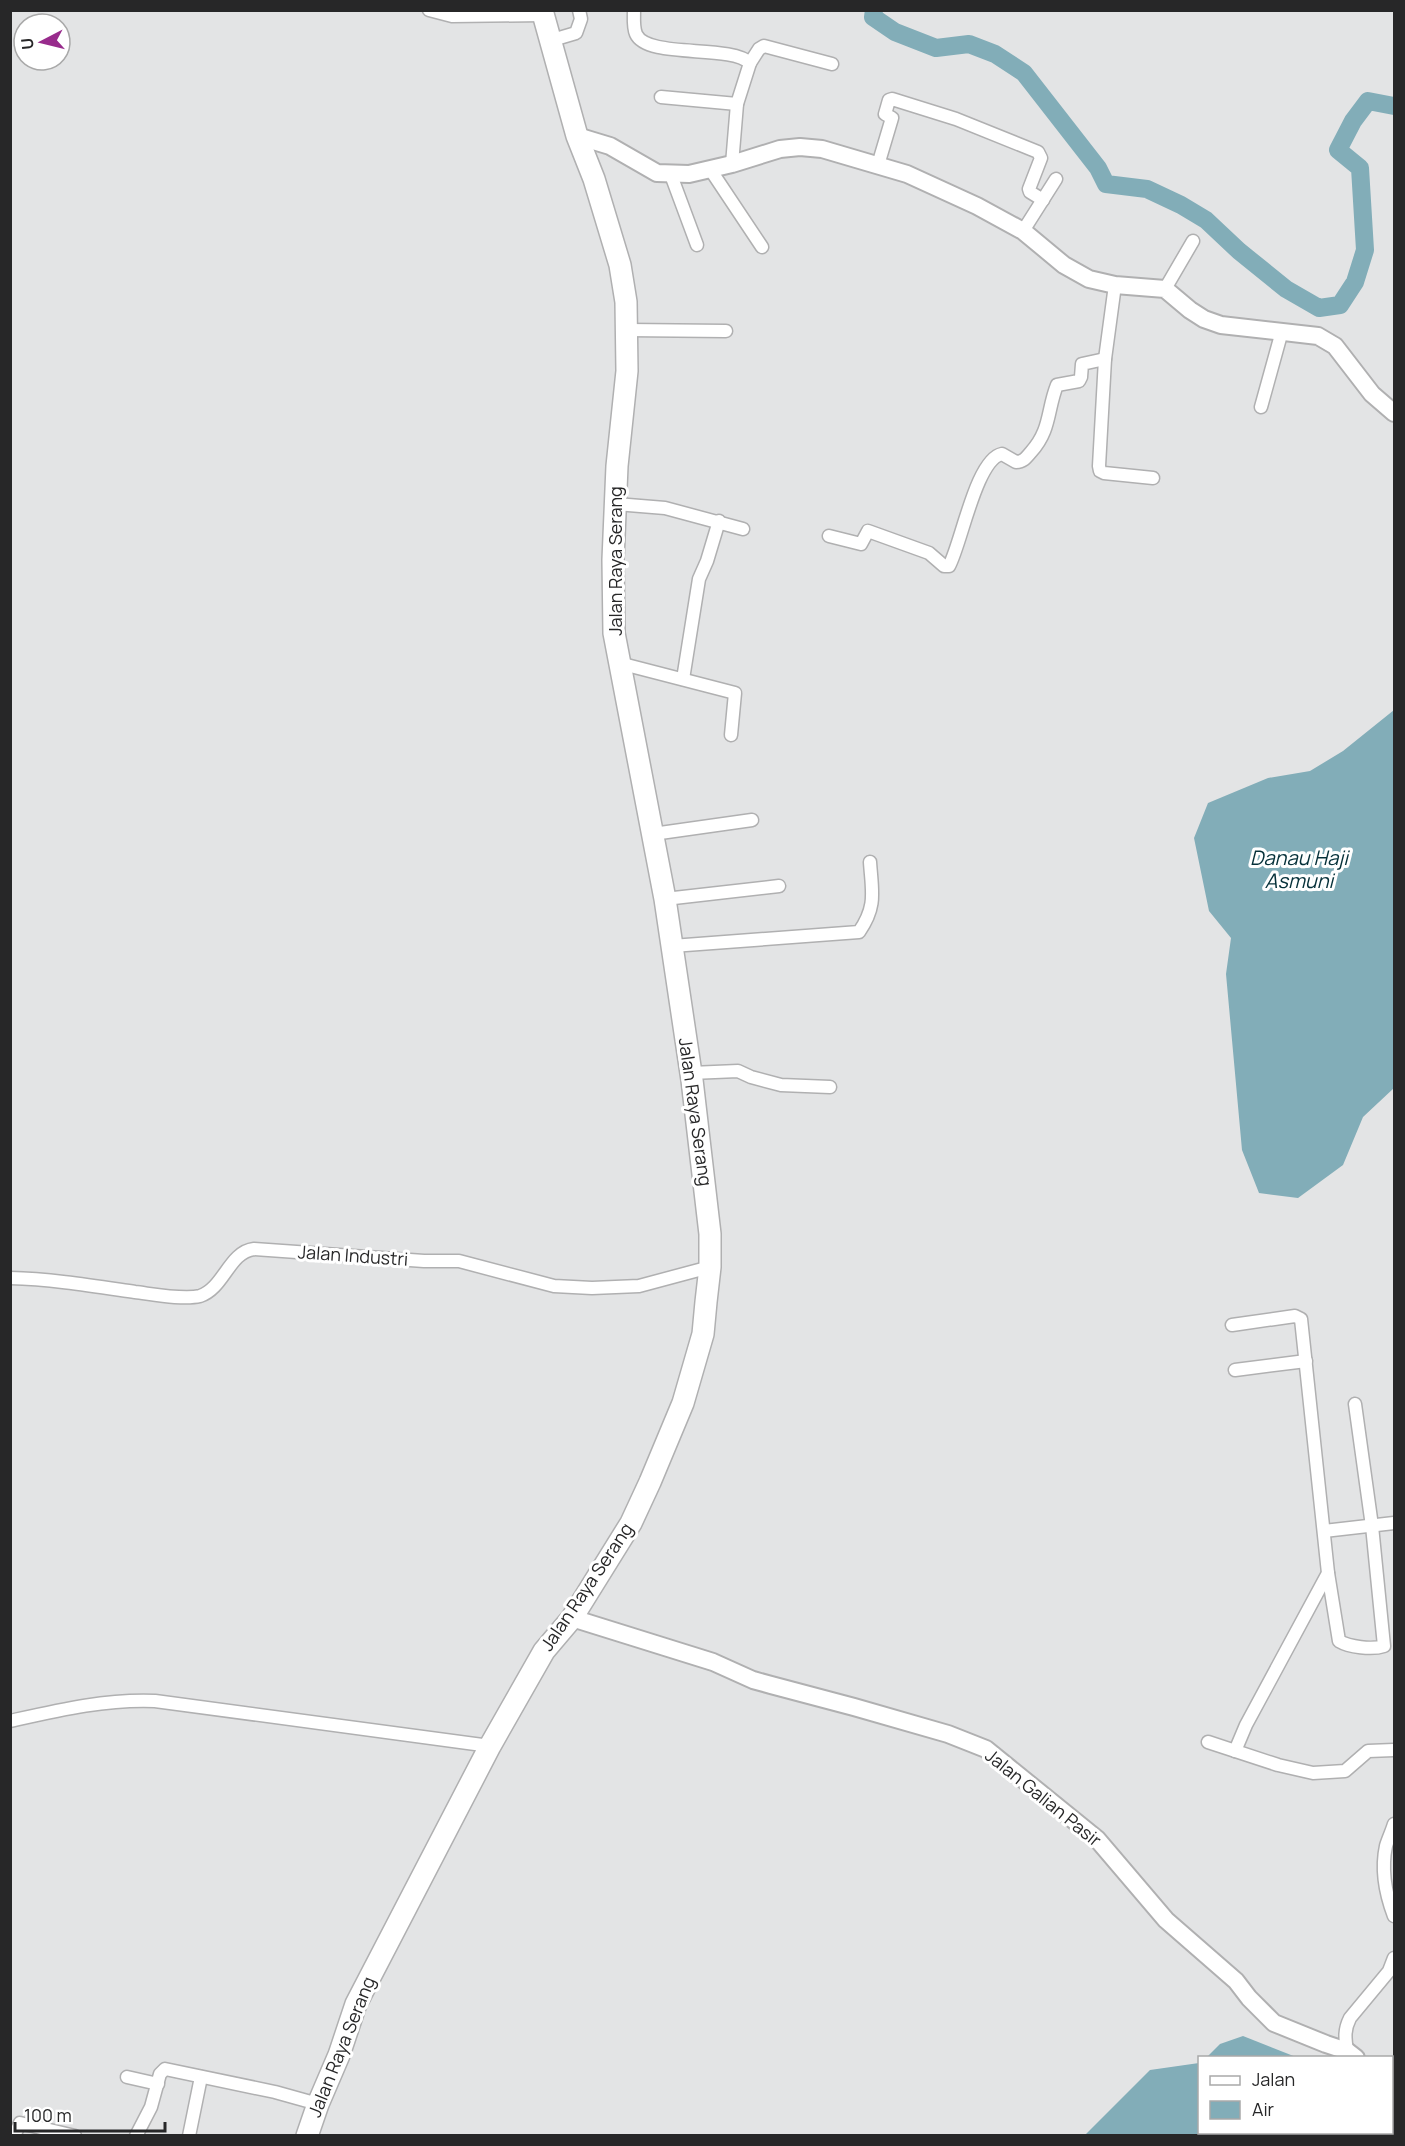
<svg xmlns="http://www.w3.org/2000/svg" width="1405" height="2146" font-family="Manrope,sans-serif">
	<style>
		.water { fill: #82adb8 }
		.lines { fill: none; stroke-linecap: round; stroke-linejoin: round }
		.river { stroke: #82adb8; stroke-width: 18 }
		.street-casing { stroke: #b0b0b1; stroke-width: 15 }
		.secondary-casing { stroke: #b0b0b1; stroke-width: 20 }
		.highway-casing { stroke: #b0b0b1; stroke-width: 24 }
		.street { stroke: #fff; stroke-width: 12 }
		.secondary { stroke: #fff; stroke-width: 16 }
		.highway { stroke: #fff; stroke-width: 21 }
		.labels { text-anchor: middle; stroke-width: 6; stroke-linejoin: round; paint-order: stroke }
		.street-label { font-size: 18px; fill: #272728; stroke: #fff }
		.water-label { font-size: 20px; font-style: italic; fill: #053039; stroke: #fff }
	</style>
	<rect width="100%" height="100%" fill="#e3e4e5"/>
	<!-- water -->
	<g class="water">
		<polygon points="1394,710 1394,1088 1363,1117 1343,1165 1298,1198 1259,1193 1242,1150 1226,974 1231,938 1209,911 1194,838 1208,803 1268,778 1310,771 1343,751"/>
		<polygon points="1243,2036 1296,2057 1207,2057 1220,2044"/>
		<polygon points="1199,2063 1200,2132 1354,2132 1356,2135 1085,2135 1150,2070"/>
	</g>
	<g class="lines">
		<!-- river -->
		<polyline class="river" points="874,10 873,17 895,32 936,48 969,44 995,54 1024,73 1098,168 1106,184 1147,189 1181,205 1206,220 1239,251 1286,289 1319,308 1340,305 1355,282 1365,250 1360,168 1338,150 1353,121 1368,101 1394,106"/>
		<!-- street casing -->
		<g class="street-casing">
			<g id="street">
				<polyline points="429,10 452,16 543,15"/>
				<path d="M634 10C634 18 633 27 636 34 647 59 730 44 750 63L737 104 732 164"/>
				<polyline points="549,41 576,33 581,19 579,10"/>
				<polyline points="750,63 759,49 764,46 832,64"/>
				<polyline points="661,97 737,104"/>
				<polyline points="878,165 892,118 885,114 889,100 892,99 956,119 1038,152 1041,158 1029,189 1030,192 1043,200"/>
				<polyline points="710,169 762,247"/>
				<polyline points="671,175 697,245"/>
				<polyline points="1023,231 1056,179"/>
				<polyline points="1115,285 1105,359 1099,466 1100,471 1104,473 1153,478"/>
				<polyline points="1165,289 1193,241"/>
				<polyline points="627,330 726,331"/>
				<polyline points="1261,407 1282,331"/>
				<polyline points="616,504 665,508 743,529"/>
				<path d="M829 536 861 544 868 531 929 553 944 566H949C961 545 976 459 1002 454L1016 462C1023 462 1026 458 1031 452 1051 430 1047 410 1057 385L1079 381 1081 377 1082 364 1105 359"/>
				<polyline points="619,663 735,693 731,735"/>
				<polyline points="683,679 699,579 707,561 719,521"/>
				<polyline points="653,834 752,820"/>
				<polyline points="665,899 779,886"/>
				<path d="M672 946 859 932C877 906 872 892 870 862"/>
				<polyline points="691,1073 738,1071 751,1077 781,1085 830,1087"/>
				<path d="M10 1278C52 1279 94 1286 135 1292 152 1294 183 1300 200 1296 224 1288 229 1252 254 1249L424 1261H459L554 1286 592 1288 639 1286 710 1267"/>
				<polyline points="1232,1325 1295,1316 1301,1319 1328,1573 1246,1725 1235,1751"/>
				<polyline points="1235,1370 1306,1361"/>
				<polyline points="1324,1531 1394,1523"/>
				<path d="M1328 1573 1339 1641C1349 1647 1372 1650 1384 1646L1372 1526 1355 1404"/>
				<path d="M10 1721C59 1710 105 1699 155 1701L490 1746"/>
				<polyline points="1208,1742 1278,1765 1313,1773 1345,1771 1368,1751 1394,1750"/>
				<path d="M1394 1824C1392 1831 1388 1839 1386 1846 1381 1869 1386 1895 1394 1916"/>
				<path d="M1347 2051C1345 2038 1344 2030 1350 2018L1389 1971 1394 1958"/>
				<polyline points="127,2077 158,2084"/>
				<polyline points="14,2136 20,2123 75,2136"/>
				<polyline points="136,2136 151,2107 160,2074 165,2069 275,2092 318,2104"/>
				<polyline points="189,2136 201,2077"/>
			</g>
		</g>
		<!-- secondary casing -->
		<g class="secondary-casing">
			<g id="secondary">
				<polyline points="577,136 610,146 657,173 689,174 732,164 780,149 800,147 822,149 907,174 977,206 1023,231 1064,265 1089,279 1115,285 1165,289 1190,310 1204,319 1221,325 1318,336 1335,346 1372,394 1394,413"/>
				<polyline points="572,1618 713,1662 753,1680 771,1685 854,1707 948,1734 986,1749 1097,1839 1166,1920 1236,1981 1249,1998 1274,2023 1326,2044 1347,2051 1356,2058"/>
				<polyline points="1392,2096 1394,2100"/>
			</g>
		</g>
		<!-- highway casing -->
		<g class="highway-casing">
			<polyline id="highway" points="307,2136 318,2104 339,2055 356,2004 490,1746 544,1651 572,1618 631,1523 650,1482 683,1403 703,1334 706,1302 710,1267 710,1234 692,1080 665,899 614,633 613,560 617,466 627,371 626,302 620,265 594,179 577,136 542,10"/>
		</g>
		<!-- street -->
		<use href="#street" class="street"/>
		<!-- secondary -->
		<use href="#secondary" class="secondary"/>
		<!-- highway -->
		<use href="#highway" class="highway"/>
	</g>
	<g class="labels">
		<!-- street labels -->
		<g class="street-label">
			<text transform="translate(616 561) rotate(-90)" y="6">Jalan Raya Serang</text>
			<text transform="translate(695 1112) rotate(82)" y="6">Jalan Raya Serang</text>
			<text transform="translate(353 1256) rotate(4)" y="6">Jalan Industri</text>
			<text transform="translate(587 1587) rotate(-56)" y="6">Jalan Raya Serang</text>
			<text transform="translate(1043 1798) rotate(39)" y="6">Jalan Galian Pasir</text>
			<text transform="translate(342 2047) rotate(-68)" y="6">Jalan Raya Serang</text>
		</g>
		<!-- water labels -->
		<g class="water-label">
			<text x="1299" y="865">Danau Haji<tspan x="1299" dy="23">Asmuni</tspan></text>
		</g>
	</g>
	<!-- border -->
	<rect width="1405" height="2146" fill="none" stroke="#272728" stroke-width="24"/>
	<!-- legend -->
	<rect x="1198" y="2056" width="195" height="78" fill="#ffffff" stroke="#a9a9a9" stroke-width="1.5"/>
	<rect x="1210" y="2076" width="30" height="9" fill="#ffffff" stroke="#a9a9a9" stroke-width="1.5"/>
	<text x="1252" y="2086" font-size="18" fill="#272728">Jalan</text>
	<rect x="1210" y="2101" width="30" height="18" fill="#82adb8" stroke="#a9a9a9" stroke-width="1.5"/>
	<text x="1252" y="2116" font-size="18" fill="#272728">Air</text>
	<!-- north arrow -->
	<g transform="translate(42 42) rotate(263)"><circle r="28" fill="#ffffff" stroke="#a9a9a9" stroke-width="1.5"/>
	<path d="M0-4.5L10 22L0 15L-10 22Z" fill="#982b8c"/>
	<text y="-9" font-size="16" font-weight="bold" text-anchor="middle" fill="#272728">U</text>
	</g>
	<!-- scale -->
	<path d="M15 2122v9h150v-9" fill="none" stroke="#272728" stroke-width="3"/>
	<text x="24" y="2122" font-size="18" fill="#272728" stroke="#ffffff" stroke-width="4.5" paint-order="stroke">100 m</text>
</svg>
